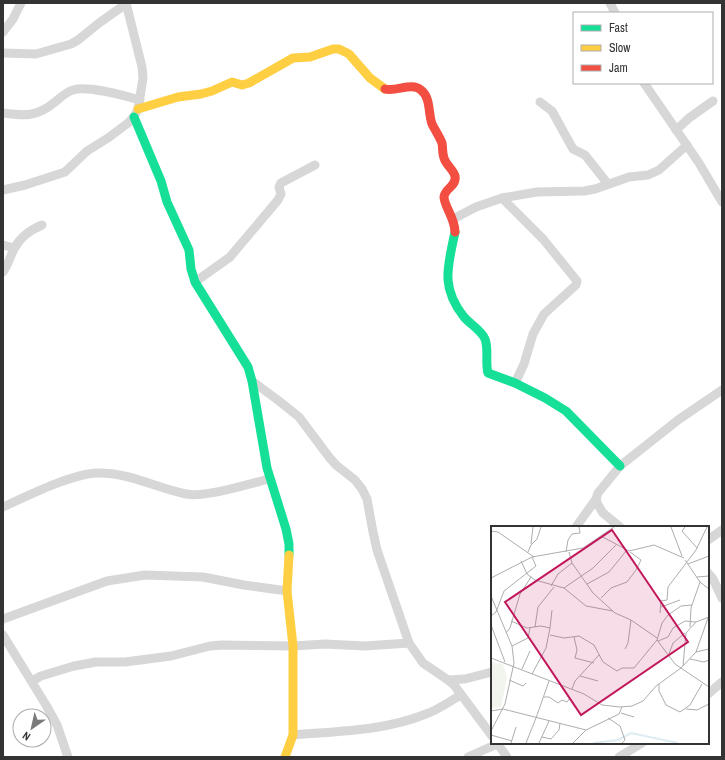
<svg xmlns="http://www.w3.org/2000/svg" width="725" height="760" font-family="'Archivo Narrow',sans-serif">
	<style>
		.lines { fill: none; stroke-linecap: round; stroke-linejoin: round }
		.street { stroke: #d7d7d7; stroke-width: 9 }
		.fast { stroke: #16e098; stroke-width: 9 }
		.slow { stroke: #ffcf43; stroke-width: 9 }
		.jam { stroke: #f24e42; stroke-width: 9 }
		.inset-river { fill: none; stroke: #ddebf3; stroke-width: 2 }
		.inset-road { fill: none; stroke: #adadad; stroke-width: 1 }
		.view { fill: #c2185b; fill-opacity: 0.15; stroke: #c2185b; stroke-width: 2 }
		.inset-edge { fill: none; stroke: #333; stroke-width: 2 }
	</style>
	<rect width="100%" height="100%" fill="#fff"/>
	<g class="lines">
		<!-- street -->
		<g class="street">
			<polyline points="610,3 615,13"/>
			<polyline points="3,32 13,19 21,3"/>
			<polyline points="3,53 36,54 71,44 78,40 99,23 126,4"/>
			<polyline points="644,83 699,163 722,202"/>
			<polyline points="540,102 552,111 573,149 585,155 608,184"/>
			<path d="M3 113C25 116 37 117 55 102 60 98 66 92 73 90 88 85 125 96 140 100"/>
			<polyline points="676,130 689,118 713,101"/>
			<polyline points="3,190 25,185 65,172 87,151 108,138 128,123 134,117 138,109 143,78 142,67 126,3"/>
			<polyline points="502,198 543,239 577,281 576,285 544,314 533,334 524,364 515,383"/>
			<polyline points="453,219 476,207 502,198 537,192 584,191 595,189 629,177 648,175 659,170 687,145"/>
			<polyline points="3,245 14,248"/>
			<path d="M3 272C8 265 10 257 14 249 20 237 30 230 42 225"/>
			<polyline points="195,282 230,257 278,200 281,194 279,187 281,183 315,165"/>
			<polyline points="252,381 279,401 299,417 329,457 336,465 355,480 362,489 367,499 373,532 377,550 409,643 423,663 448,680 454,685 492,736"/>
			<path d="M3 507C27 496 71 474 97 473 128 472 156 488 186 494 205 498 249 484 269 479"/>
			<polyline points="576,527 596,499"/>
			<polyline points="620,527 603,513 598,505 596,499 598,493 620,466 678,420 722,390"/>
			<polyline points="708,540 722,530"/>
			<polyline points="708,573 713,579 722,598"/>
			<polyline points="3,619 107,581 145,575 203,577 244,585 287,591"/>
			<polyline points="3,635 46,705 57,725 68,757"/>
			<polyline points="448,680 465,679 492,672"/>
			<polyline points="32,681 41,676 74,666 96,662 125,662 171,656 210,646 222,645 293,646 325,644 365,646 409,643"/>
			<polyline points="708,694 722,682"/>
			<path d="M293 735C338 731 384 731 426 714 438 710 450 701 461 695"/>
			<polyline points="497,743 507,757"/>
			<polyline points="468,757 497,744"/>
			<polyline points="619,757 642,743"/>
		</g>
		<!-- fast -->
		<g class="fast">
			<polyline points="134,117 161,181 167,202 189,250 191,269 195,282 248,367 252,381 267,468 286,529 289,544 289,555"/>
			<path d="M455 232C448 266 440 287 464 317 471 325 481 330 485 339 489 350 485 362 488 373L515 383 545 398 566 411 620 466"/>
		</g>
		<!-- slow -->
		<g class="slow">
			<polyline points="138,109 178,97 201,94 212,91 232,82 242,85 249,83 293,58 310,57 333,49 339,49 349,54 370,78 385,89"/>
			<polyline points="285,757 293,735 293,646 287,591 289,555"/>
		</g>
		<!-- jam -->
		<path class="jam" d="M385 89C396 92 412 82 421 90 431 98 428 113 432 124 435 130 439 136 442 143 443 148 442 153 444 158 446 165 453 169 455 176 457 186 444 189 444 197 444 206 455 218 455 232"/>
	</g>
	<!-- overview -->
	<g transform="translate(491 526)">
		<rect width="218" height="218" fill="#fff"/>
		<path d="M0 136 12 138 16 152 10 181 0 182Z" fill="#f1f5ed"/>
		<path class="inset-river" d="M102 217 127 214 140 207 187 217"/>
		<path class="inset-road" d="M180 1 191 30M194 1 191 5 206 22M0 5 7 6 43 31M110 10 138 25 163 19 193 32M40 18 42 1M37 26 40 19 46 13 50 1M75 26 77 14 81 8 89 7 88 1M78 26 81 37 102 67 124 87 140 94 166 112M194 34 209 56 218 63M30 35 36 48 44 54 73 62 95 80 122 85M197 38 218 30M206 51 218 50M0 52 41 31 92 22 123 1M96 58 118 46 136 24M60 60 67 48 81 37M73 62 102 42 125 19M0 70 21 120 23 137 14 178 0 205M110 72 120 62 136 56 145 44 150 34 139 26M201 79 190 80 177 89 171 97 166 114 184 138 218 161M170 81 189 74M169 87 170 75 176 74 177 61 205 24 216 1M0 90 5 86 13 65 45 40 41 31M20 95 36 102 50 100 59 102 55 122 41 148M0 99 14 136M44 101 47 81 63 61M199 101 200 82 209 56M59 102 61 84M15 107 19 102 29 68 40 51M59 109 73 112 88 110 103 119 112 136 126 145 131 142H143L166 114M83 111 86 124 84 132 103 137M167 115 177 111 182 102 194 95 205 96M21 120 37 112 39 102M134 123 137 117 140 94M205 126 217 92M178 128 182 117 194 107M0 132 93 168 111 179 129 181 141 180 152 175 165 160 190 142 205 126 218 123M199 133 213 136 218 134M192 140 195 107 205 96 218 91M31 143 39 125M89 150 107 155M18 154 32 160 35 157M168 158V165L175 179 189 186 199 179 211 158M81 163 84 155 108 129M53 171H58L67 177 71 174 76 176 79 172M195 183 206 184 218 178M0 185 12 183 95 204 128 188 131 181M130 187 143 191M45 192 58 155M117 192 129 200 134 214 131 217M0 209 21 215M51 211 60 213 68 204 69 197M20 217 25 201M35 217 45 192M48 217 58 195M82 217 95 204"/>
		<path class="view" d="M121 4 197 116 90 189 14 76Z"/>
		<rect width="218" height="218" class="inset-edge"/>
	</g>
	<!-- border -->
	<rect width="725" height="760" fill="none" stroke="#333333" stroke-width="8"/>
	<!-- legend -->
	<rect x="573" y="12" width="140" height="72" fill="#ffffff" stroke="#adadad"/>
	<rect x="581" y="25" width="20" height="6" fill="#16e098" stroke="#adadad"/>
	<text x="609" y="32" font-size="12" fill="#333333">Fast</text>
	<rect x="581" y="45" width="20" height="6" fill="#ffcf43" stroke="#adadad"/>
	<text x="609" y="52" font-size="12" fill="#333333">Slow</text>
	<rect x="581" y="65" width="20" height="6" fill="#f24e42" stroke="#adadad"/>
	<text x="609" y="72" font-size="12" fill="#333333">Jam</text>
	<!-- north arrow -->
	<g transform="translate(32 728) rotate(214)"><circle r="19" fill="#ffffff" stroke="#adadad"/>
	<path d="M0-3L7 15L0 10L-7 15Z" fill="#7a7a7a"/>
	<text y="-6" font-size="11" font-weight="bold" text-anchor="middle" fill="#333333">N</text>
	</g>
</svg>
